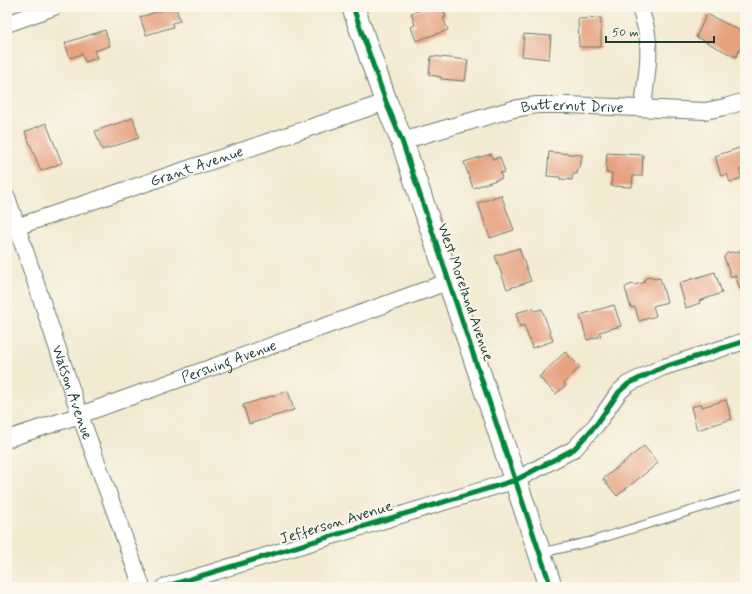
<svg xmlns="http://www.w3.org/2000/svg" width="752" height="594" font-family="Mynerve,sans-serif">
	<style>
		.building { fill: #e6a17f }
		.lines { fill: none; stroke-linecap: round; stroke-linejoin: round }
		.lane-casing { stroke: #697a6b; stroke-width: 10 }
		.street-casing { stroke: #697a6b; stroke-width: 18 }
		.secondary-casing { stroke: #697a6b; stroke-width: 24 }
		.lane { stroke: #fff; stroke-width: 8 }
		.street { stroke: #fff; stroke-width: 16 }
		.secondary { stroke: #fff; stroke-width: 22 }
		.cycleway-casing { stroke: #fbf7ec; stroke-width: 8 }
		.cycleway { stroke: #00873e; stroke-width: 5 }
		.labels { text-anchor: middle; stroke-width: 4; stroke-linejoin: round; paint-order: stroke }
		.street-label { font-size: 15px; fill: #1f3d34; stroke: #fbf7ec }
	</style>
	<rect width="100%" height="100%" fill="#fbf7ec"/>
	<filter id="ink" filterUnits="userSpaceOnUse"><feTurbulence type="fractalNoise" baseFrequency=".025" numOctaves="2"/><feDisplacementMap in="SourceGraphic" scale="8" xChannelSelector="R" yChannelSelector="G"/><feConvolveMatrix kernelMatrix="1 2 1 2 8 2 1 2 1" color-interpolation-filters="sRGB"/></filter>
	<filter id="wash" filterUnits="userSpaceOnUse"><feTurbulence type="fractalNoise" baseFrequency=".012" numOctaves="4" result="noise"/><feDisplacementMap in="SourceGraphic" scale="16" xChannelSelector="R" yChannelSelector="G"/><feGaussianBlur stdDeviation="0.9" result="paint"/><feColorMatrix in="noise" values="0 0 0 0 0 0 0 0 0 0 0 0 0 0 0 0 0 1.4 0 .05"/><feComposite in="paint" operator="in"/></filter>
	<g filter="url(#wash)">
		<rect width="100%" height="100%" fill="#f3ead2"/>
		<g id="blocks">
			<!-- building -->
			<g class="building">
				<polygon points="173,7 176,7 180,21 172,23 173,27 146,35 140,17"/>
				<polygon points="430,7 442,7 446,17 443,18 448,30 416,41 411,27 415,25 411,13"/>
				<polygon points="707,14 745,33 745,38 736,57 696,37"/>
				<polygon points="601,18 601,47 579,47 578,19"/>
				<polygon points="105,30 110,46 94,51 97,58 85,62 82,54 70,58 65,43"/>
				<polygon points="524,34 551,36 549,59 522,56"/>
				<polygon points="431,56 468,60 465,81 441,79 441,77 429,75"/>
				<polygon points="133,118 139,138 102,150 95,131"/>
				<polygon points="46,123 62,163 41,171 25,132"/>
				<polygon points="745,146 745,168 739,170 742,178 730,182 727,174 721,176 715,156"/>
				<polygon points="549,152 582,155 580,168 578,168 577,174 573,174 572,180 560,179 560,177 547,176"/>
				<polygon points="607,153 643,155 642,176 633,176 632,187 611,186 612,173 606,173"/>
				<polygon points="491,154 493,159 500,157 505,172 500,173 502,178 473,188 464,162"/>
				<polygon points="501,195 514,230 490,238 478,203"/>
				<polygon points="519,248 531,281 507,289 495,256"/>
				<polygon points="745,249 745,287 740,289 735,275 731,277 724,257 727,253 732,252 735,253"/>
				<polygon points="715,272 722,293 699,301 700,303 686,308 679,283"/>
				<polygon points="651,276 654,279 660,278 667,302 653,306 656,316 639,321 635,307 631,308 625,288 627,286 633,284 635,285 645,282 644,280 646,278"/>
				<polygon points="614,305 621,326 599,332 601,336 587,340 580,315"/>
				<polygon points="533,308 534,311 542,309 553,341 532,348 524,325 520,327 516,313"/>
				<polygon points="565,352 580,367 564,383 566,385 556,394 539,377"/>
				<polygon points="288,391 294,410 249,424 243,405"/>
				<polygon points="726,400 732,419 697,430 691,407 702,404 702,407"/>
				<polygon points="644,446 658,463 617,496 603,479"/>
			</g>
		</g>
	</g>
	<g filter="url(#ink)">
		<use href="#blocks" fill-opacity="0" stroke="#697a6b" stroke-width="1"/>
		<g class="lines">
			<!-- lane casing -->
			<g class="lane-casing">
				<polyline id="lane" points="540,553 589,542 745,494"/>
			</g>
			<!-- street casing -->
			<g class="street-casing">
				<g id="street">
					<path d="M640 7C642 16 646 25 647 34 651 58 645 84 643 108"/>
					<polyline points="7,24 54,7"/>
					<path id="s1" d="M402 141 513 109 537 105H568L705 111 725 107 745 101"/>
					<path id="s2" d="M7 197 80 415 142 587"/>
					<path id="s3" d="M7 230 386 102"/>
					<path id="s4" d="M7 439 80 415 450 281"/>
					<polyline points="164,587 516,480 574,449 596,425 619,392 628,384 661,368 745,341"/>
				</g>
			</g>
			<!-- secondary casing -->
			<g class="secondary-casing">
				<polyline id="secondary" points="353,7 386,102 402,141 551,587"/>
			</g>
			<!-- lane -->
			<use href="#lane" class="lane"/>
			<!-- street -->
			<use href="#street" class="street"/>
			<!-- secondary -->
			<use href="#secondary" class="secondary"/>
			<!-- cycleway casing -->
			<g class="cycleway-casing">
				<g id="cycleway">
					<polyline points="353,7 386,102 402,141 551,587"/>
					<polyline points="164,587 516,480 574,449 596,425 619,392 628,384 661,368 745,341"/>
				</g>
			</g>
			<!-- cycleway -->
			<use href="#cycleway" class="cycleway"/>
		</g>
	</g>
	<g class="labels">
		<!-- street labels -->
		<g class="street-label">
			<text dy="5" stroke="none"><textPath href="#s1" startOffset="175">Butternut Drive</textPath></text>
			<text dy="5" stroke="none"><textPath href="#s3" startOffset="200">Grant Avenue</textPath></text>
			<text transform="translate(466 292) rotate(71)" y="5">West Moreland Avenue</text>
			<text dy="5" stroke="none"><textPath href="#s4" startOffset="235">Pershing Avenue</textPath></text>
			<text dy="5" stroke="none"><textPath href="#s2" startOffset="206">Watson Avenue</textPath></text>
			<text transform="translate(336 522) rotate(-17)" y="5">Jefferson Avenue</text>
		</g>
	</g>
	<!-- margin -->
	<rect width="752" height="594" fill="none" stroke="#fbf7ec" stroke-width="24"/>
	<!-- scale -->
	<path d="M606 36v6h108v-6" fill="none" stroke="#1f3d34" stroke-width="2"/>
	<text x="612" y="36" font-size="12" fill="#1f3d34" stroke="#fbf7ec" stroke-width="3" paint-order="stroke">50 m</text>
</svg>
